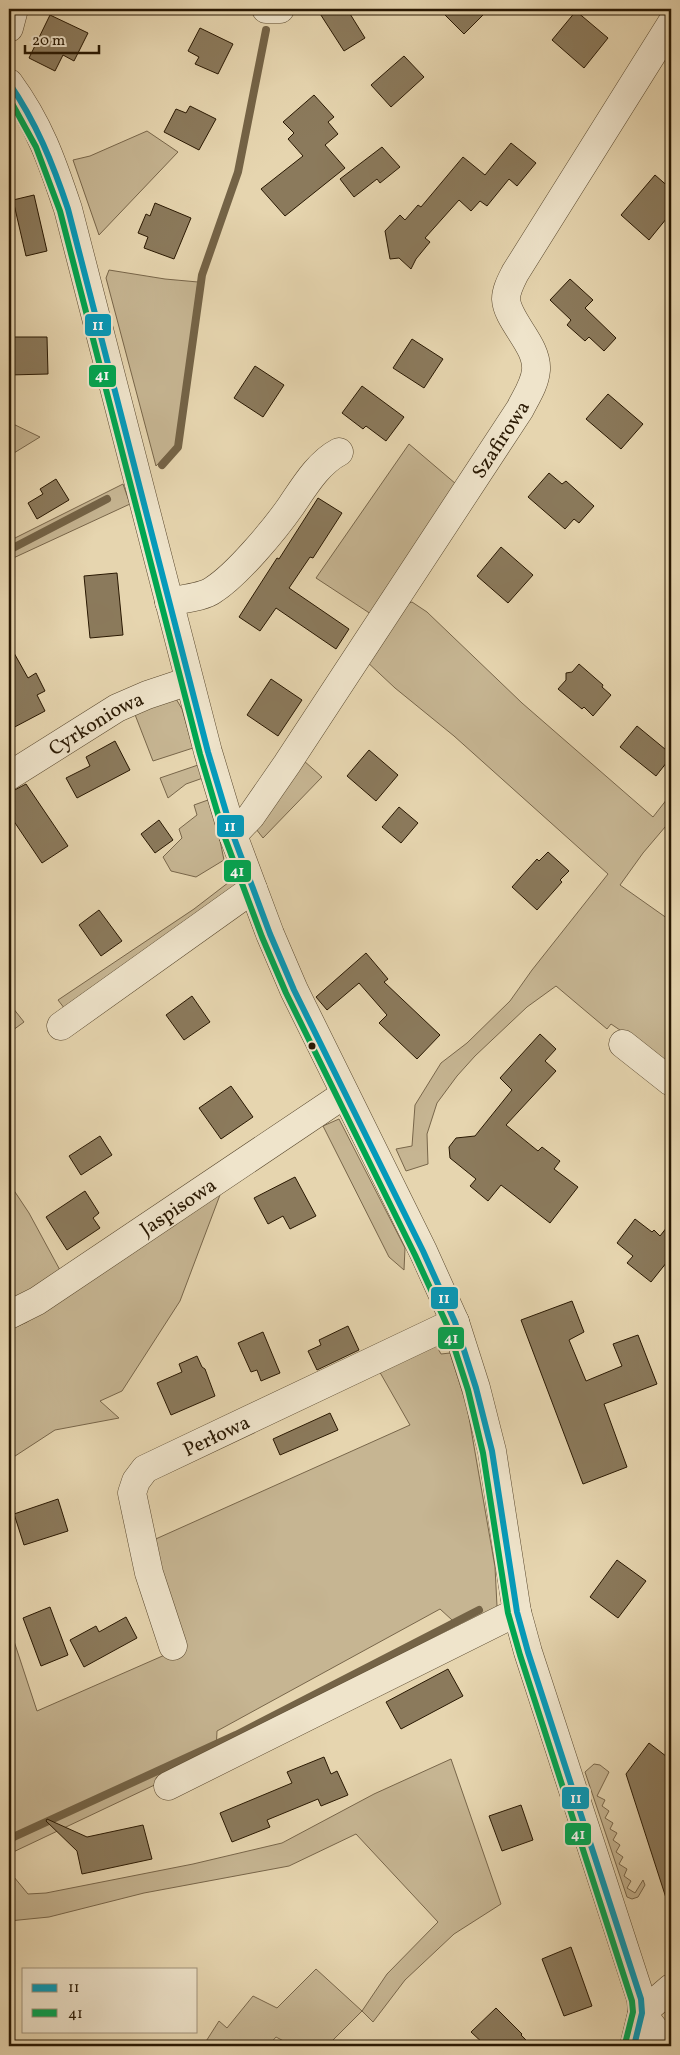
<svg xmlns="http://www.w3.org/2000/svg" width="680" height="2055" font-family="Vollkorn,serif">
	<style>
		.green { fill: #c6b592; stroke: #78664a }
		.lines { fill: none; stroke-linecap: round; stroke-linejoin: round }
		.stream { stroke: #746346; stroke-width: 8 }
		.building { fill: #8b7a5c; stroke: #291802 }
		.minor-casing { stroke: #58472d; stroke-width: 29 }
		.minor { stroke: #efe4cb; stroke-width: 28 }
		.bus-1-casing { stroke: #efe4cb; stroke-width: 10 }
		.bus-2-casing { stroke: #efe4cb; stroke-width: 10 }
		.bus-1 { stroke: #049aba; stroke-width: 6 }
		.bus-2 { stroke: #00a651; stroke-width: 6 }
		.bus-dot { fill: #291802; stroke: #efe4cb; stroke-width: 2 }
		.labels { text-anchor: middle; stroke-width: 5; stroke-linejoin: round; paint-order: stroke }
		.street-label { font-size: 20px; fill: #291802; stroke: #efe4cb }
		.line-badge { stroke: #efe4cb; stroke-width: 2 }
		.badge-label { font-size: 14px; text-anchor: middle; font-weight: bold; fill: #fff }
	</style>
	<rect width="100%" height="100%" fill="#e6d5af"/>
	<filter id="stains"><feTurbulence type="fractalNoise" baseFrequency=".004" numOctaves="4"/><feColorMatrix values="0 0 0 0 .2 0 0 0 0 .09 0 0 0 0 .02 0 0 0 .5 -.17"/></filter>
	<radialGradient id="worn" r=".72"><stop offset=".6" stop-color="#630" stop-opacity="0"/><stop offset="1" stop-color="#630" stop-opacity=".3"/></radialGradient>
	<!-- green -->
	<g class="green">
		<polygon points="147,131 178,152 99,235 73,160 90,156"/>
		<polygon points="109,270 165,279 198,282 177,444 156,466 106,278"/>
		<polygon points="9,422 40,437 9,456"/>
		<polygon points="409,444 456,484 374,616 316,578"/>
		<polygon points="123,484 130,504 9,560 9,541"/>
		<polygon points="412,602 427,612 522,703 653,817 671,794 671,820 643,853 620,885 671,921 671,1068 657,1055 611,1024 607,1029 556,986 527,1007 475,1056 457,1076 437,1103 427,1134 428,1164 406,1171 396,1149 412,1146 415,1105 441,1063 467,1043 510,1001 532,970 608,874 454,736 395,688 364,659 401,606"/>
		<polygon points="175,697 182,709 193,748 153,761 134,712"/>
		<polygon points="303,760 322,777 263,838 256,829"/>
		<polygon points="198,765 203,778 186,784 168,798 160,778"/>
		<polygon points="208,800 218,831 224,860 196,877 171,871 163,857 182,838 179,829 197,815 194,805"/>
		<polygon points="233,879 236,886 68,1013 58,1000 194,909"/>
		<polygon points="9,1003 24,1022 9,1033"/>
		<polygon points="339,1119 405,1248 404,1270 389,1257 323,1126"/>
		<polygon points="9,1183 29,1213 61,1272 9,1302"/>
		<polygon points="223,1187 180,1301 122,1391 100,1401 119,1418 55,1430 9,1460 9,1330 27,1322 53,1301"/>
		<polygon points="435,1343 441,1354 450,1353 467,1406 495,1567 497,1606 477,1625 464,1631 440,1609 217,1731 216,1753 182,1772 9,1854 9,1626 37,1711 183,1647 149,1542 410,1425 378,1369"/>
		<polygon points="451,1759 501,1904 454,1934 405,1980 373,2022 362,2011 327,2046 293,2046 276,2037 268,2046 203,2046 219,2021 227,2028 253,1996 277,2008 316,1969 362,2011 387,1974 438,1922 356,1834 289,1866 144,1893 49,1917 9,1921 9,1871 28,1894 46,1893 193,1864 282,1843 374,1794"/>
		<polygon points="594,1764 600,1765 609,1772 597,1796 605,1800 602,1806 609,1811 605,1818 613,1823 610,1829 617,1833 613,1840 620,1845 616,1852 623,1857 619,1864 627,1869 624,1876 631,1881 627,1888 635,1893 643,1880 645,1885 638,1897 632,1899 627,1897 585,1772"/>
	</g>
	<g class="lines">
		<!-- stream -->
		<g class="stream">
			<polyline points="162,465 178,447 202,275 238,172 266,30"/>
			<polyline points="9,550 107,499"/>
			<polyline points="9,1839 236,1735 479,1610"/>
		</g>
	</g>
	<!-- building -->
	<g class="building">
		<polygon points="317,9 347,9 365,38 344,51"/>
		<polygon points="439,9 489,9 464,34"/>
		<polygon points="576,11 608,38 584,68 552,40"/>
		<polygon points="50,15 88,33 74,61 63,55 55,71 29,58"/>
		<polygon points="200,28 233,44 218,74 195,64 199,57 188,51"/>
		<polygon points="404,56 424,77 391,107 371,85"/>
		<polygon points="314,95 334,117 328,122 338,134 325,145 345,168 285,216 261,189 303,156 288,139 294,133 283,122"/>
		<polygon points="190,106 216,119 199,150 164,132 176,109 186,113"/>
		<polygon points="511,143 536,163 517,186 509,179 487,206 480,201 471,211 459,200 425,238 430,242 416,259 411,269 399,258 390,259 385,231 400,215 405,220 418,205 421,207 463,157 485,175"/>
		<polygon points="382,147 400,167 380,183 377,179 354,197 340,179"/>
		<polygon points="655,175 671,189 671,213 649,240 621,215"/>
		<polygon points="34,195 47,251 26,256 13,200"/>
		<polygon points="155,203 191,218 174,259 144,248 148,237 138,233 146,214 150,216"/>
		<polygon points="570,279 593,300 585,308 616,338 604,351 589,337 585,341 567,325 571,320 550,300"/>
		<polygon points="9,337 47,337 48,374 9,375"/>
		<polygon points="412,339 443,359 424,388 393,368"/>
		<polygon points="255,366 284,385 263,417 234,398"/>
		<polygon points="362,386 404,417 386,441 366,426 363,429 342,413"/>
		<polygon points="608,394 643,424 621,449 586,419"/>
		<polygon points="549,473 562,484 566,481 594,506 579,523 574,519 565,529 528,497"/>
		<polygon points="56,479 69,500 37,519 28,503 43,494 40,489"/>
		<polygon points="318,498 342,513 313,558 310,557 289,588 349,629 336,649 276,608 260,631 239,617 277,558 279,559"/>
		<polygon points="501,547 533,575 508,603 477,576"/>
		<polygon points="117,573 123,635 90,638 84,576"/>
		<polygon points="9,644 28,678 36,673 45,691 37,695 45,711 9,730"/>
		<polygon points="579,664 603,685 602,687 611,695 593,716 584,707 582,709 558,689 566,680 566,673 572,672"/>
		<polygon points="271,679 302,700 278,736 247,715"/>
		<polygon points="637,726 671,754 671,757 656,776 620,747"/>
		<polygon points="115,741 130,770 77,798 66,778 90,766 86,757"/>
		<polygon points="369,750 398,775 376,801 347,776"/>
		<polygon points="26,784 68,846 42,863 9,814 9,793"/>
		<polygon points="399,807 418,823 401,843 382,827"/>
		<polygon points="159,820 173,840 155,853 141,834"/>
		<polygon points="548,852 569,871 560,880 562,882 537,910 512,887 537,859 539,861"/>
		<polygon points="99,910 122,941 101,956 79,925"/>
		<polygon points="366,953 388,979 384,982 440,1035 417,1059 379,1023 387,1015 359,983 327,1010 316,997"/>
		<polygon points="192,996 210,1022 184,1040 166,1015"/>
		<polygon points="540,1034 556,1049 545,1061 556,1071 506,1125 538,1151 542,1147 560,1161 554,1169 578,1187 550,1223 501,1185 488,1201 470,1186 476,1179 450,1158 449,1147 456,1138 475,1136 512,1090 500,1078"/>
		<polygon points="231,1086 253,1117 221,1139 199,1108"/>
		<polygon points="100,1136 112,1155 81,1175 69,1156"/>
		<polygon points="295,1177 316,1216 290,1229 283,1216 268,1224 254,1198"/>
		<polygon points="85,1191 99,1213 93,1218 100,1228 67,1250 46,1217"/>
		<polygon points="635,1219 652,1232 654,1230 660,1236 671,1222 671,1257 651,1282 627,1263 633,1256 617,1243"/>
		<polygon points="572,1301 584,1332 569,1340 586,1381 622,1366 613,1344 638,1335 657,1384 604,1404 627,1467 583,1484 521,1320"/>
		<polygon points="348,1326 359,1350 317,1370 308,1351 321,1345 319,1340"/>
		<polygon points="263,1332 280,1373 261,1381 257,1370 251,1372 238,1343"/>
		<polygon points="197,1356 202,1367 205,1369 215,1396 171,1415 157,1383 182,1372 179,1364"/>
		<polygon points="330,1413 338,1430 280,1455 273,1439"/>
		<polygon points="58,1499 68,1531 24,1545 14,1514"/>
		<polygon points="617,1560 646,1581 618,1618 590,1597"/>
		<polygon points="50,1607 68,1655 41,1666 23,1618"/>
		<polygon points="126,1617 137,1638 84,1667 70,1640 96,1626 99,1632"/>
		<polygon points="448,1669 463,1696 401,1729 386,1702"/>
		<polygon points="649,1743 671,1760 671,1900 667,1901 626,1774"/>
		<polygon points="324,1757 331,1774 337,1771 348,1795 321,1806 318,1799 267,1820 270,1827 232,1842 220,1813 292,1783 287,1772"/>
		<polygon points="521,1805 533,1840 502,1851 489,1816"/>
		<polygon points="47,1819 87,1837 143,1825 152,1859 82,1874 77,1851 46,1821"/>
		<polygon points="571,1947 592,2006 564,2016 542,1959"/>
		<polygon points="496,2008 522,2034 521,2035 532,2046 486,2046 471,2032"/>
	</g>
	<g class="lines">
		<!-- minor casing -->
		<g class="minor-casing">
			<g id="minor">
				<polyline points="266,9 280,9"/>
				<polyline points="9,28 14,9"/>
				<path d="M9 83C39 124 52 161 68 209L208 752 233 835 270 934 294 990 423 1251 455 1322 476 1388 492 1451 517 1612 528 1652 641 1999 642 2013 634 2046"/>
				<path d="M169 602C181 599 204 597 213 590 237 575 275 529 291 506 304 487 318 463 339 452"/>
				<path id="s1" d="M9 776 117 708 147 695 189 681"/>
				<path id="s2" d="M233 835 251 816 287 764 520 409C526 397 535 384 536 370 538 345 507 321 506 299 506 290 511 281 515 273L671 24"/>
				<polyline points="61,1026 253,889"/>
				<polyline points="623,1044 671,1082"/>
				<path id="s3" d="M9 1315 37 1301 345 1094"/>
				<path id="s4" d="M173 1646 149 1573 132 1493 136 1481 145 1469 455 1322"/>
				<polyline points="168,1786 517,1612"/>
				<polyline points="642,2013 667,2046"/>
				<polyline points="642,2013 671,1988"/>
			</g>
		</g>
		<!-- minor -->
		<use href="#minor" class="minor"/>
		<!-- bus-1 casing -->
		<g class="bus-1-casing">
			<path id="bus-1" d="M9 83C36 122 53 164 68 209L208 752 233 835 270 934 294 990 423 1251 455 1322 476 1388 492 1451 517 1612 528 1652 641 1999 642 2013 634 2046"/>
		</g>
		<!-- bus-2 casing -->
		<g class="bus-2-casing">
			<polyline id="bus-2" points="9,98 36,147 60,211 200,754 225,838 262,937 286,993 415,1255 447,1325 468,1390 483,1453 508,1613 520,1655 632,2001 633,2012 625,2044"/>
		</g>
		<!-- bus-1 -->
		<use href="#bus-1" class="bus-1"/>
		<!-- bus-2 -->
		<use href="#bus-2" class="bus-2"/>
	</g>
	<!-- markers -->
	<circle class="bus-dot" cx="312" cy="1046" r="4.5"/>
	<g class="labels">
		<!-- street labels -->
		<g class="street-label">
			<text dy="7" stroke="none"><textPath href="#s2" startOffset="478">Szafirowa</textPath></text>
			<text dy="7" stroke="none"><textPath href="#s1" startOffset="102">Cyrkoniowa</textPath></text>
			<text dy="7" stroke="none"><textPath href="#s3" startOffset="201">Jaspisowa</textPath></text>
			<text dy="7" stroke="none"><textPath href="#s4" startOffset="265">Perłowa</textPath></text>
		</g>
	</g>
	<g class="line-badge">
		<rect x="84" y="313" width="28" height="24" rx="5" fill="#049aba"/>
		<rect x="88" y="364" width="29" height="24" rx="5" fill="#00a651"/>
		<rect x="216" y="814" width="29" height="24" rx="5" fill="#049aba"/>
		<rect x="223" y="859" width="29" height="24" rx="5" fill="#00a651"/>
		<rect x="430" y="1286" width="29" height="24" rx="5" fill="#049aba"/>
		<rect x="437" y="1326" width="28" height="24" rx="5" fill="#00a651"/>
		<rect x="561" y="1786" width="29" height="24" rx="5" fill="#049aba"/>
		<rect x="564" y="1822" width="28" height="24" rx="5" fill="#00a651"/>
	</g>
	<g class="badge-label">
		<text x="98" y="330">11</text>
		<text x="102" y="380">41</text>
		<text x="230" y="831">11</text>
		<text x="237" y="876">41</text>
		<text x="444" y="1303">11</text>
		<text x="451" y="1343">41</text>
		<text x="576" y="1803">11</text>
		<text x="578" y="1839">41</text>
	</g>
	<!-- margin -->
	<rect width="680" height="2055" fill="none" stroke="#e6d5af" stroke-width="30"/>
	<rect x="10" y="10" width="660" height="2035" fill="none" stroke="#291802" stroke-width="2.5"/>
	<rect x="15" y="15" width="650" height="2025" fill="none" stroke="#291802"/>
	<!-- legend -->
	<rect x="22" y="1968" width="175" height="65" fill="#efe4cb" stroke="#a0927b"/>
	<rect x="32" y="1984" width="25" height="8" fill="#049aba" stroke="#a0927b"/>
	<text x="68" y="1992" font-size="15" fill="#291802">11</text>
	<rect x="32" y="2009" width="25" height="8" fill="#00a651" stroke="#a0927b"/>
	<text x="68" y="2018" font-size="15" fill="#291802">41</text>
	<!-- scale -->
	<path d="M25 45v8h74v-8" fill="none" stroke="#291802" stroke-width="2.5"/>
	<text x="32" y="45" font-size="15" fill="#291802" stroke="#efe4cb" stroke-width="4" paint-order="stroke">20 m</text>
	<rect width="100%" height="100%" filter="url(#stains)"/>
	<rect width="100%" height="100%" fill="url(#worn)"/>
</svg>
